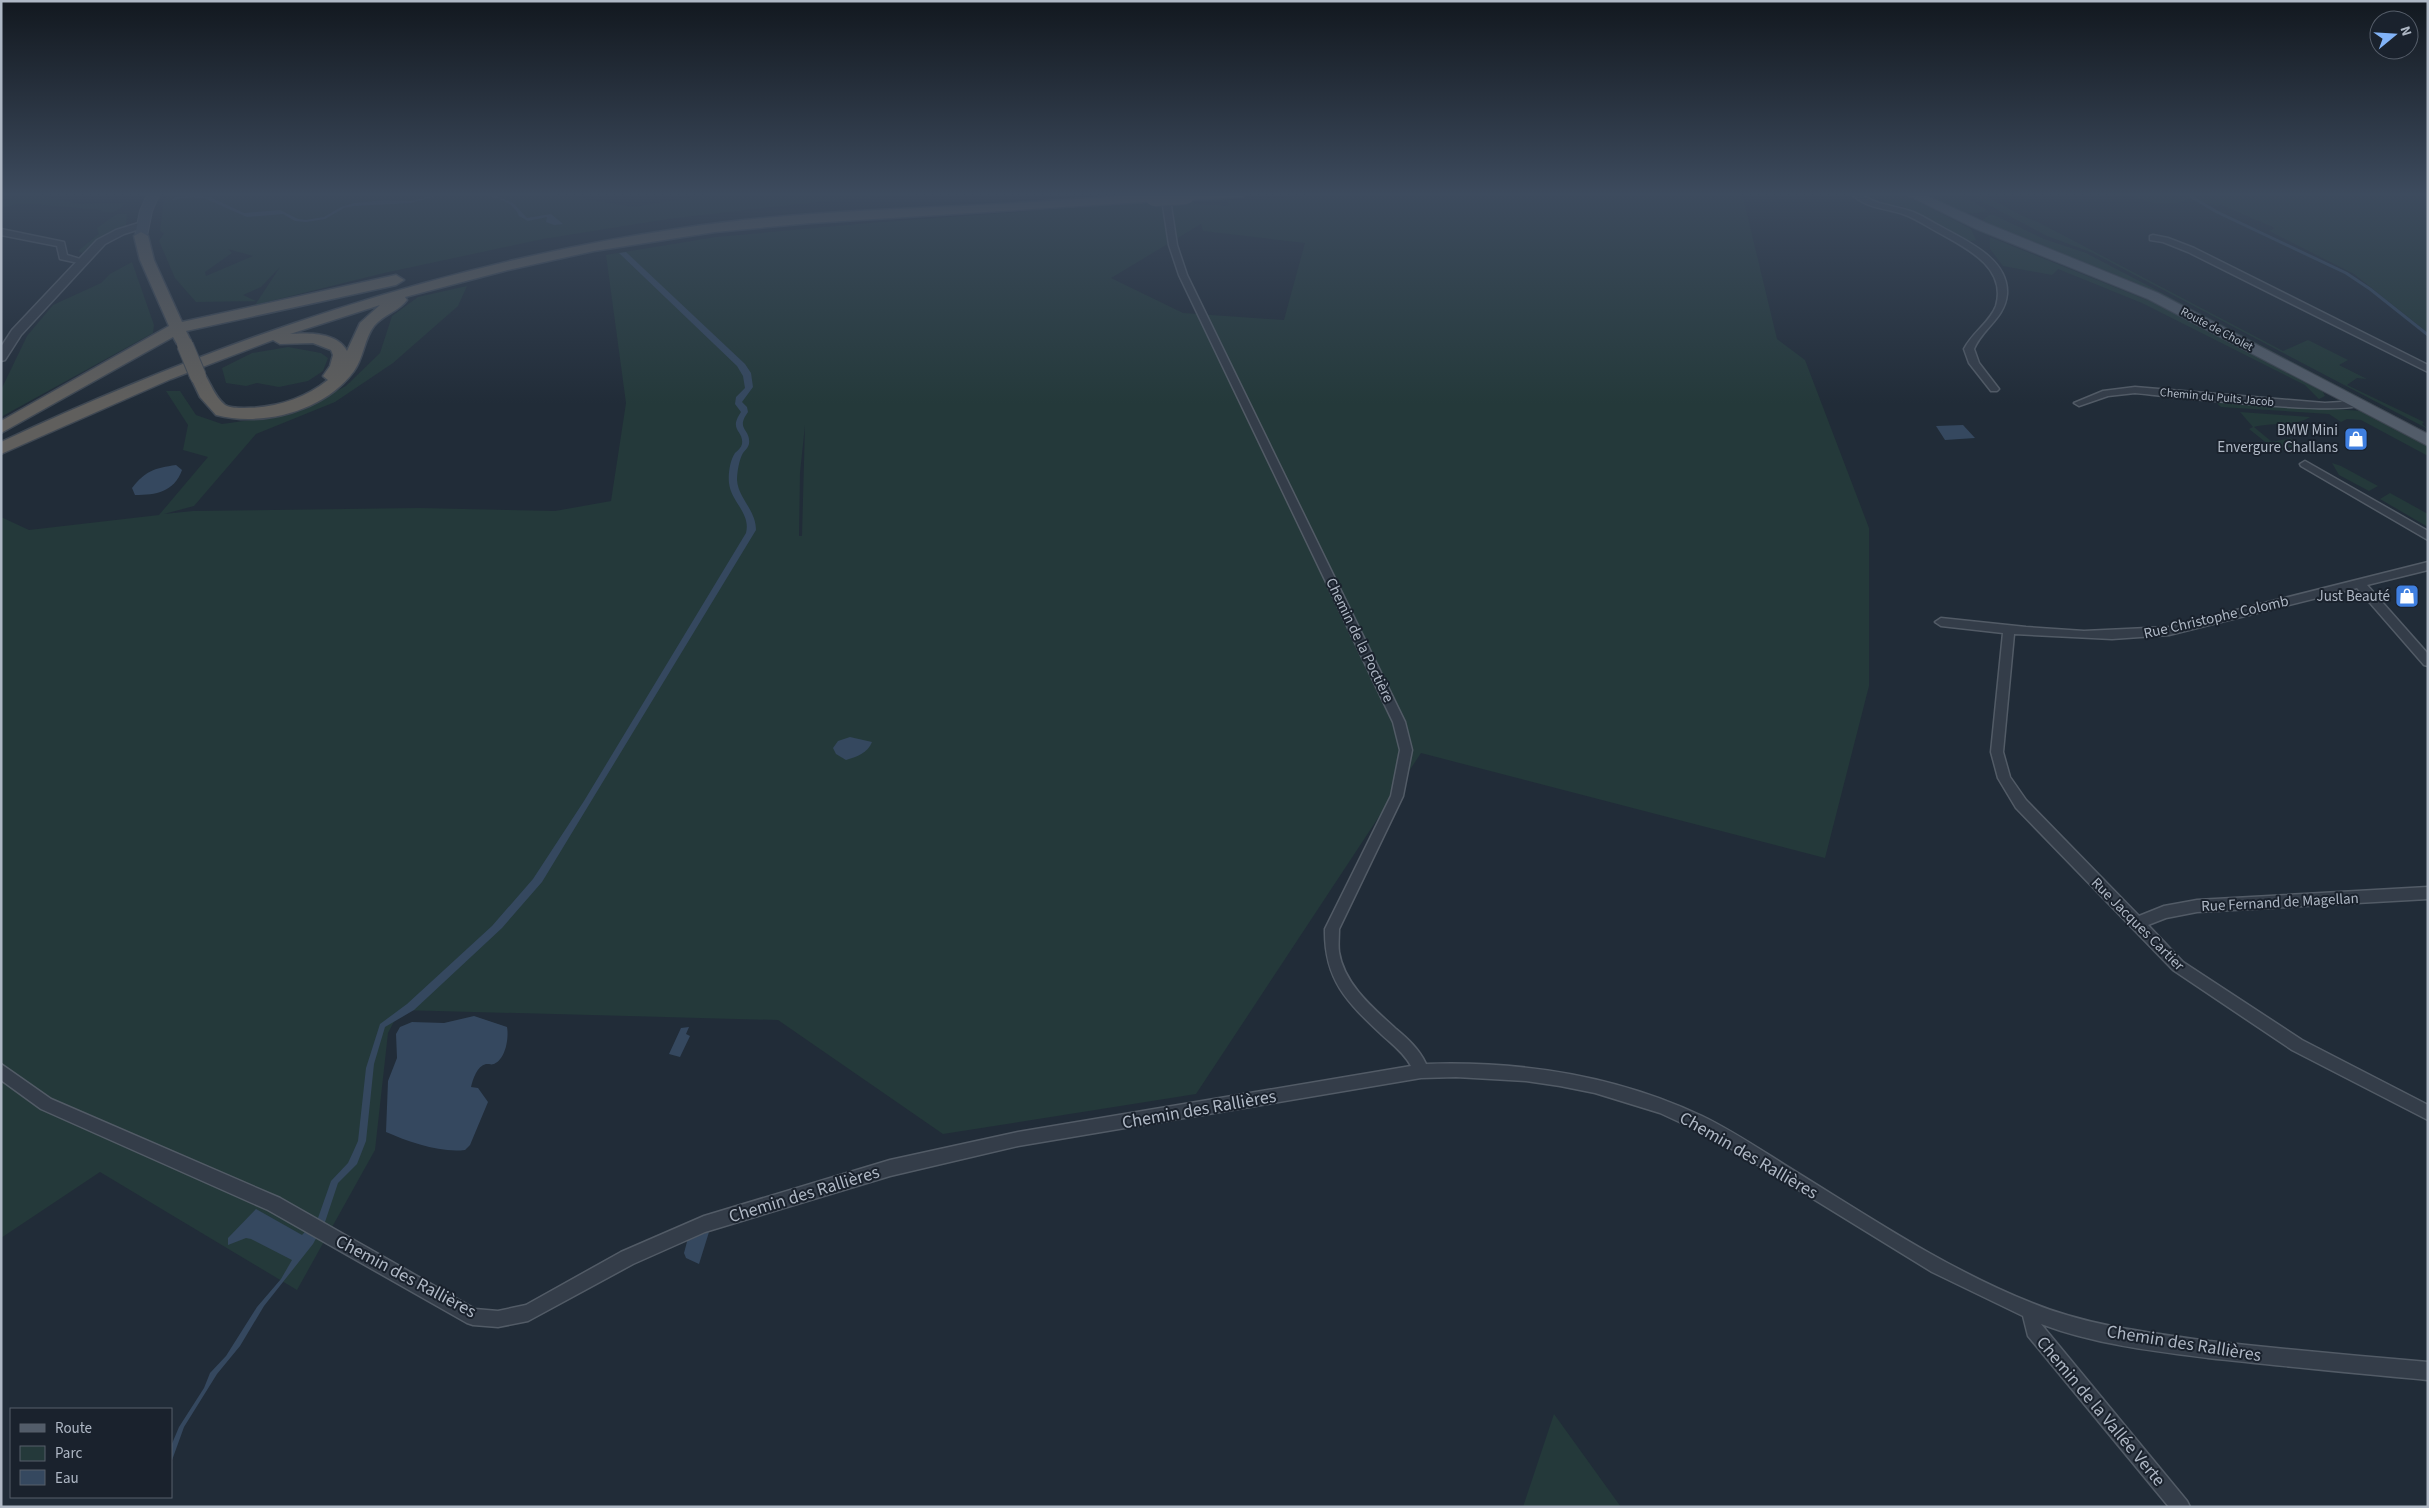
<svg xmlns="http://www.w3.org/2000/svg" width="2429" height="1508" font-family="'Source Sans 3',sans-serif">
	<style>
		.green { fill: #24393a; fill-rule: evenodd }
		.water { fill: #35485f }
		.lines { fill: none; stroke-linecap: round; stroke-linejoin: round }
		.stream { stroke: #35485f; stroke-width: 3 }
		.minor-casing { stroke: #525b66; stroke-width: 3 }
		.tertiary-casing { stroke: #525b66; stroke-width: 3 }
		.secondary-casing { stroke: #525b66; stroke-width: 2 }
		.primary-casing { stroke: #3e4652; stroke-width: 2 }
		.trunk-casing { stroke: #3f4853; stroke-width: 3 }
		.minor { fill: #343d49; fill-rule: evenodd }
		.tertiary { fill: #343d49; fill-rule: evenodd }
		.secondary { fill: #424d5c; fill-rule: evenodd }
		.primary { fill: #525c69; fill-rule: evenodd }
		.trunk { fill: #605f5d; fill-rule: evenodd }
		.trunk-bridge-casing { stroke: #3f4853; stroke-width: 18; stroke-linecap: butt }
		.trunk-bridge { stroke: #605f5d; stroke-width: 16 }
		.labels { text-anchor: middle; stroke-width: 4; stroke-linejoin: round; paint-order: stroke }
		.far-street-label { font-size: 12px; fill: #afb8c5; stroke: #1a222d }
		.poi-label { font-size: 15px; fill: #afb8c5; stroke: #1a222d; text-anchor: end }
		.street-label { font-size: 15px; fill: #afb8c5; stroke: #1a222d }
		.near-street-label { font-size: 18px; fill: #afb8c5; stroke: #1a222d }
	</style>
	<rect width="100%" height="100%" fill="#212c38"/>
	<!-- green -->
	<g class="green">
		<path d="M1 193H30L79 204 125 203C116 213 112 215 100 210L21 203 1 208V203L11 199H1Z"/>
		<path d="M168 193H548L634 207 719 193H935L835 200 668 219 543 239 384 273 255 305 280 267 261 287 243 295 256 301 196 302 175 278 159 241 164 233 160 231 164 199ZM228 249 253 256 206 276 205 272 232 253Z"/>
		<path d="M1318 193H1742L1777 339 1805 360 1869 528V686L1825 858 1421 753 1196 1094 943 1134 778 1020 400 1010 388 1033 375 1150 297 1290 100 1172 1 1238V517L29 530 159 515 208 457 183 450 188 425 166 391H180L196 415 222 424 292 414 346 386 380 353 392 316 418 297 467 286 458 306 393 363 335 402 256 434 194 506 164 514 193 511 419 508 555 511 611 501 626 403 606 255 716 237 881 222 1193 199 1195 204 1228 206 1229 200 1283 199ZM1201 224 1203 231 1305 243 1284 320 1183 313 1111 278ZM805 425 802 536H799L800 473Z"/>
		<polygon points="1863,193 1902,193 1971,229 1976,240 1968,242 1902,206 1886,205 1883,198 1867,198"/>
		<path d="M1923 193H1959L1987 210C1965 221 1942 204 1923 193Z"/>
		<path d="M1966 193C1991 193 2014 215 2038 222L2283 351 2308 340 2348 360 2339 365 2367 379 2357 378 2347 385 2424 422 2422 424 2428 429 2093 253 2047 236Z"/>
		<polygon points="2088,193 2428,193 2428,333 2354,274 2269,231 2275,228 2221,205 2217,206 2189,199 2177,203 2153,203 2131,196"/>
		<polygon points="117,214 127,214 126,226 97,239 84,254 78,251 99,234 97,228"/>
		<polygon points="1989,215 1994,215 2044,239 2086,253 2428,433 2428,438 2136,283 1984,223 1982,221"/>
		<polygon points="1990,237 2157,304 2322,390 2325,396 2319,399 2305,385 2142,303 2058,269 2052,275 2003,266 1990,249"/>
		<polygon points="132,262 154,325 153,333 1,417 1,390 27,336 53,305 101,283 110,274"/>
		<polygon points="288,347 321,353 328,358 323,371 308,381 279,387 257,383 246,386 226,383 222,368 252,353"/>
		<polygon points="2216,402 2364,411 2428,445 2428,456 2361,420 2347,419 2341,422 2329,414 2221,407"/>
		<path d="M2240 412 2310 417C2300 425 2270 423 2254 427L2272 442 2290 438 2311 450 2289 447 2278 452 2249 429 2253 427Z"/>
		<polygon points="2332,463 2341,466 2378,486 2369,491 2339,475"/>
		<polygon points="2390,493 2428,514 2428,527 2380,499"/>
		<polygon points="1554,1414 1621,1507 1523,1507"/>
	</g>
	<!-- water -->
	<g class="water">
		<polygon points="445,193 411,203 354,206 344,208 325,219 306,222 295,221 283,214 247,217 206,199 193,197 172,200 173,198 195,195 210,197 244,213 280,210 298,219 306,220 324,217 341,207 354,203 386,200 411,201"/>
		<path d="M470 193 491 194 513 203 527 218 551 214 563 224 554 225 546 222 547 217 528 221 519 216C512 198 487 195 470 193Z"/>
		<path d="M626 252 745 364 751 373 753 387 742 402 747 407 748 412C735 430 751 428 749 444 748 448 745 450 743 453 739 460 737 472 737 480 738 498 756 510 756 530L542 882 502 928 414 1010 385 1027 374 1064 366 1141 357 1164 338 1183 325 1222 313 1244 264 1306 240 1346 217 1374 184 1427 171 1463V1446L179 1427 204 1388 210 1373 226 1356 257 1307 281 1279 292 1260 251 1239 246 1238 228 1245V1238L256 1209 302 1235 318 1218 331 1181 348 1163 354 1150 358 1141 366 1068 380 1024 407 1004 492 926 533 879 584 801 746 533C751 513 731 502 729 483 728 474 730 460 735 453 738 450 741 448 742 444 744 430 728 431 741 412L735 404 736 397 745 388 743 376 737 366 619 253Z"/>
		<polygon points="1963,425 1975,438 1945,440 1936,426"/>
		<path d="M176 465 182 470C174 492 156 495 135 495L132 488C145 471 155 468 176 465Z"/>
		<path d="M850 737 872 742C868 753 856 757 846 760L836 754 833 748 838 741Z"/>
		<path d="M474 1016 507 1027C509 1037 506 1059 494 1064 491 1065 490 1064 486 1064 477 1066 473 1079 471 1087L478 1088 488 1102 470 1145 465 1150C440 1153 409 1142 386 1132L388 1081 397 1058 396 1034 400 1027 412 1022 444 1023Z"/>
		<polygon points="689,1027 686,1034 690,1036 680,1057 669,1054 681,1028"/>
		<polygon points="709,1232 699,1264 686,1258 684,1253 688,1238"/>
	</g>
	<g class="lines">
		<!-- stream -->
		<polyline class="stream" points="2185,193 2217,212 2346,273 2370,289 2428,335"/>
		<!-- minor casing -->
		<g class="minor-casing">
			<g id="minor">
				<path d="M1161 193H1169L1177 245 1187 275 1405 722 1412 750 1403 796 1339 929C1339 937 1338 945 1339 952 1344 984 1373 1008 1396 1029 1408 1039 1419 1049 1426 1064 1520 1061 1615 1075 1702 1116 1731 1130 1758 1148 1785 1165 1865 1214 1944 1268 2032 1303 2088 1326 2150 1333 2209 1341 2282 1349 2355 1356 2428 1362V1380C2355 1373 2281 1366 2208 1358 2152 1351 2094 1344 2041 1324L2187 1501 2190 1507H2169L2028 1336 2023 1316 1932 1272 1714 1138 1660 1113 1595 1093 1560 1086 1526 1081 1456 1077 1421 1078 1018 1146 890 1176 705 1232 633 1264 528 1321 498 1327 473 1325 467 1323 268 1210 41 1109 1 1080V1064L51 1099 280 1198 475 1309 498 1311 526 1305 621 1252 704 1216 890 1160 1018 1132 1411 1066C1404 1053 1392 1044 1382 1035 1347 1002 1324 980 1325 929L1391 796 1400 750 1393 722 1179 275 1169 245Z"/>
				<path d="M1851 193C1862 193 1869 200 1879 203 1890 206 1902 208 1913 212 1925 217 1935 224 1947 230 1971 243 2009 261 2007 294 2005 318 1983 328 1974 349L1979 363 1999 389 1997 391H1991L1969 363 1964 349C1972 333 1990 322 1996 306 2007 268 1968 249 1941 234 1928 227 1917 219 1903 214 1885 208 1864 208 1851 193Z"/>
				<polygon points="1,229 64,242 67,255 87,261 83,264 60,259 57,246 1,235"/>
				<polygon points="2153,235 2168,238 2194,248 2428,365 2428,372 2188,252 2163,242 2150,240 2150,236"/>
				<path d="M2135 387 2325 403 2357 401 2362 404C2348 417 2166 396 2135 393L2108 396 2079 406 2074 403 2103 391Z"/>
				<polygon points="2305,461 2428,531 2428,540 2301,466 2300,464"/>
				<polygon points="2428,562 2428,570 2367,585 2428,654 2428,666 2424,665 2357,588 2169,635 2112,639 2014,634 2003,752 2010,777 2026,800 2139,916 2164,906 2197,900 2428,887 2428,899 2197,912 2166,918 2148,925 2183,962 2302,1040 2428,1105 2428,1120 2292,1050 2173,970 2016,808 1998,778 1991,752 2003,633 1941,626 1935,622 1941,618 2026,627 2084,631 2169,627"/>
			</g>
		</g>
		<!-- tertiary casing -->
		<g class="tertiary-casing">
			<polygon id="tertiary" points="142,222 148,225 146,227 124,234 105,244 21,335 5,360 1,361 1,347 12,330 97,240 116,230"/>
		</g>
		<!-- secondary casing -->
		<g class="secondary-casing">
			<polygon id="secondary" points="148,193 160,193 152,211 147,236 141,240 135,236 140,211"/>
		</g>
		<!-- primary casing -->
		<g class="primary-casing">
			<polygon id="primary" points="1903,193 1921,193 1986,223 2158,293 2428,434 2428,446 2148,299 1976,229"/>
		</g>
		<!-- trunk casing -->
		<g class="trunk-casing">
			<g id="trunk">
				<polygon points="1181,193 1249,193 1242,197 1186,200 1179,196"/>
				<path d="M1154 194 1161 198 1159 201 811 223 715 232 594 251 508 270 405 297 407 300C399 311 383 315 374 326 364 339 364 357 354 371 325 411 263 427 216 415L200 397 190 376 192 373H204C211 384 214 396 225 405 230 408 238 408 244 408 275 408 304 399 328 380L323 376 330 366 333 355 331 350 313 343 280 344 273 340 171 379 1 454V442C220 340 443 263 683 228 776 214 870 210 963 206 1027 203 1090 198 1154 194ZM380 305 360 323 347 351C337 332 308 333 290 334Z"/>
				<polygon points="141,232 148,236 154,260 182,322 396,275 404,280 396,285 186,331 191,341 189,344 177,344 173,337 1,433 1,421 169,326 140,260 134,236"/>
			</g>
		</g>
		<!-- minor -->
		<use href="#minor" class="minor"/>
		<!-- tertiary -->
		<use href="#tertiary" class="tertiary"/>
		<!-- secondary -->
		<use href="#secondary" class="secondary"/>
		<!-- primary -->
		<use href="#primary" class="primary"/>
		<!-- trunk -->
		<use href="#trunk" class="trunk"/>
		<!-- trunk-bridge casing -->
		<g class="trunk-bridge-casing">
			<g id="trunk-bridge">
				<polyline points="1154,198 1186,196"/>
				<polyline points="185,345 198,376"/>
			</g>
		</g>
		<!-- trunk-bridge -->
		<use href="#trunk-bridge" class="trunk-bridge"/>
	</g>
	<!-- sky -->
	<linearGradient id="sky" x2="0" y2="1"><stop stop-color="#12181f"/><stop offset="0.48" stop-color="#3d4b5e"/><stop offset="1" stop-color="#3d4b5e" stop-opacity="0"/></linearGradient>
	<rect width="2429" height="404" fill="url(#sky)"/>
	<!-- icons -->
	<defs>
		<g id="shop-square" transform="scale(1.25)"><rect x="-9" y="-9" width="18" height="18" rx="4" fill="#3f7fe0" stroke="#1a222d"/><path d="M-5-2.5h2.3a2.7 3.5 0 0 1 5.4 0H5L5.5 6h-11ZM-1.5-2.5h3a1.5 2.3 0 0 0-3 0Z" fill="#fff"/></g>
	</defs>
	<g fill-rule="evenodd">
		<use href="#shop-square" x="2356" y="439"/>
		<use href="#shop-square" x="2407" y="596"/>
	</g>
	<g class="labels">
		<!-- far-street labels -->
		<g class="far-street-label">
			<text transform="translate(2217 329) rotate(28)" y="4">Route de Cholet</text>
			<text transform="translate(2217 397) rotate(5)" y="4">Chemin du Puits Jacob</text>
		</g>
		<!-- poi labels -->
		<g class="poi-label">
			<text x="2338" y="435">BMW Mini<tspan x="2338" dy="17">Envergure Challans</tspan></text>
			<text x="2390" y="601">Just Beauté</text>
		</g>
		<!-- street labels -->
		<g class="street-label">
			<text transform="translate(2216 617) rotate(-13)" y="5">Rue Christophe Colomb</text>
			<text transform="translate(1360 640) rotate(64)" y="5">Chemin de la Poctière</text>
			<text transform="translate(2280 902) rotate(-3)" y="5">Rue Fernand de Magellan</text>
			<text transform="translate(2138 924) rotate(45)" y="5">Rue Jacques Cartier</text>
		</g>
		<!-- near-street labels -->
		<g class="near-street-label">
			<text transform="translate(1199 1109) rotate(-10)" y="6">Chemin des Rallières</text>
			<text transform="translate(1749 1155) rotate(30)" y="6">Chemin des Rallières</text>
			<text transform="translate(804 1194) rotate(-17)" y="6">Chemin des Rallières</text>
			<text transform="translate(406 1276) rotate(28)" y="6">Chemin des Rallières</text>
			<text transform="translate(2184 1343) rotate(9)" y="6">Chemin des Rallières</text>
			<text transform="translate(2101 1411) rotate(50)" y="6">Chemin de la Vallée Verte</text>
		</g>
	</g>
	<!-- border -->
	<rect width="2429" height="1508" fill="none" stroke="#afb8c5" stroke-width="5"/>
	<!-- legend -->
	<rect x="10" y="1408" width="162" height="90" fill="#1a222d" stroke="#565e6a"/>
	<rect x="20" y="1424" width="25" height="8" fill="#525c69" stroke="#565e6a"/>
	<text x="55" y="1433" font-size="15" fill="#afb8c5">Route</text>
	<rect x="20" y="1446" width="25" height="15" fill="#24393a" stroke="#565e6a"/>
	<text x="55" y="1458" font-size="15" fill="#afb8c5">Parc</text>
	<rect x="20" y="1470" width="25" height="15" fill="#35485f" stroke="#565e6a"/>
	<text x="55" y="1483" font-size="15" fill="#afb8c5">Eau</text>
	<!-- north arrow -->
	<g transform="translate(2394 35) rotate(72)"><circle r="24" fill="#1a222d" stroke="#565e6a"/>
	<path d="M0-4L9 19L0 12L-9 19Z" fill="#82b3f7"/>
	<text y="-8" font-size="14" font-weight="bold" text-anchor="middle" fill="#afb8c5">N</text>
	</g>
</svg>
